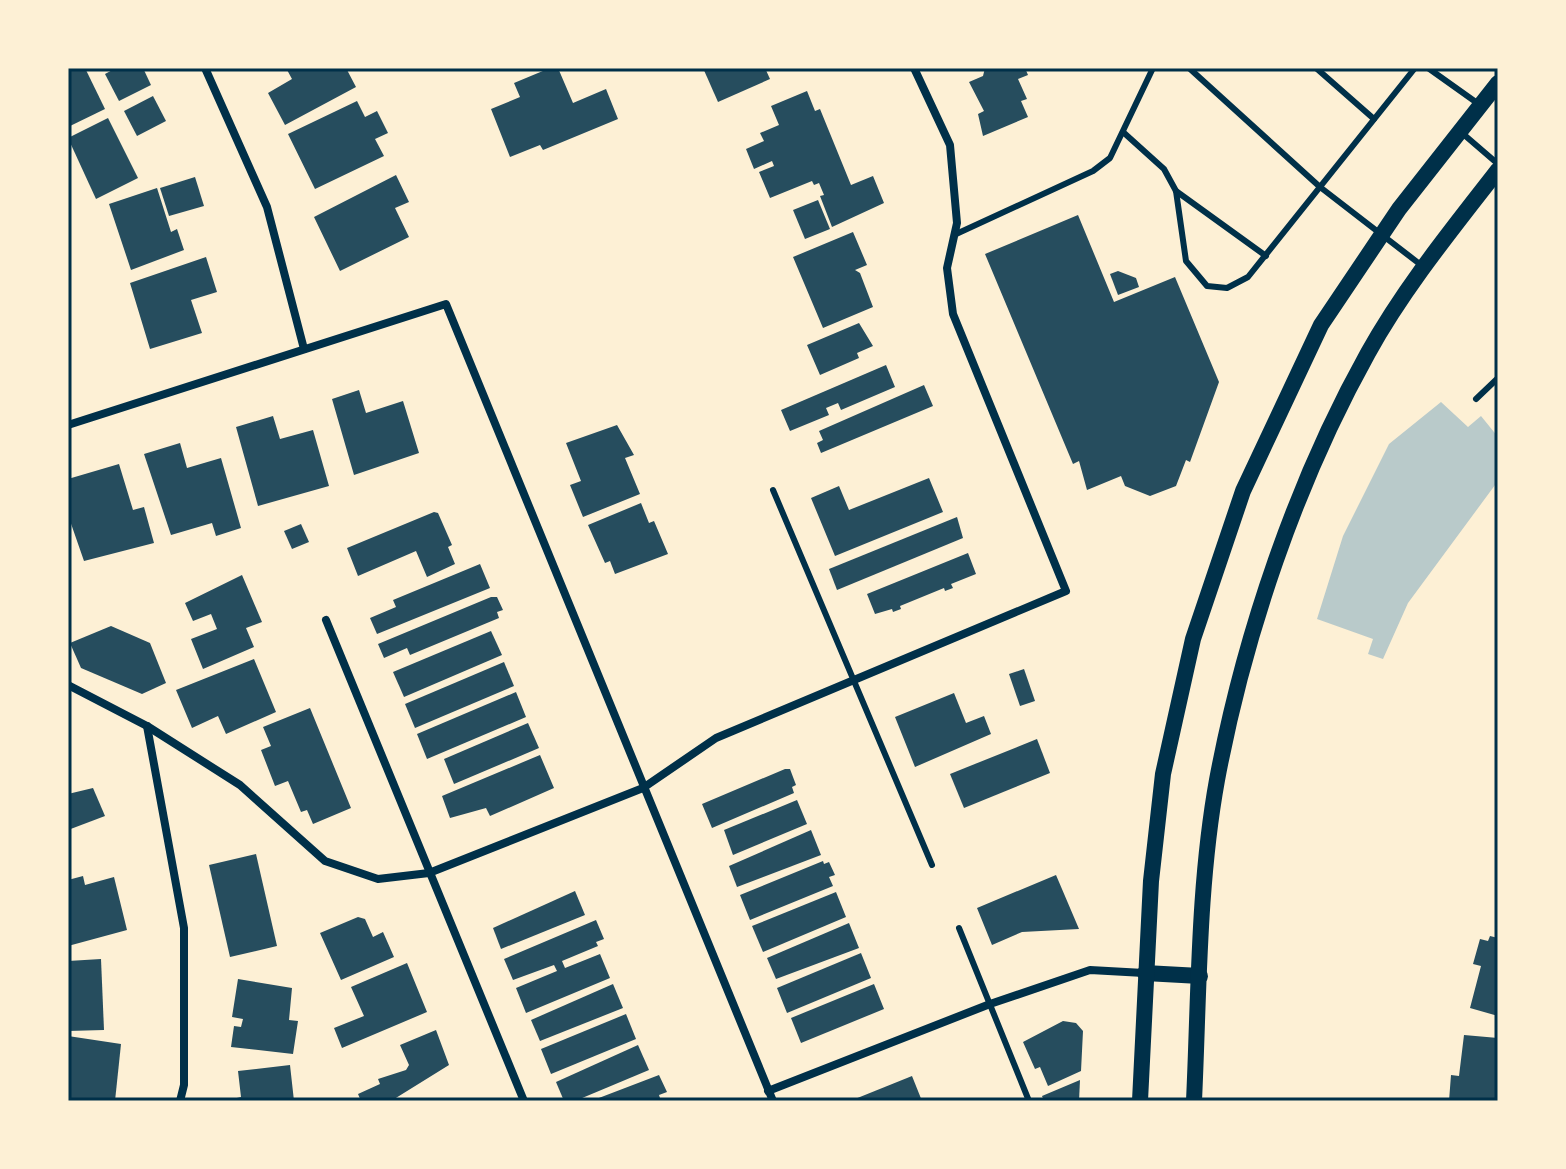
<svg xmlns="http://www.w3.org/2000/svg" width="1566" height="1169" font-family="Spectral,serif">
	<style>
		.green { fill: #b9caca }
		.building { fill: #264d5e }
		.lines { fill: none; stroke-linecap: round; stroke-linejoin: round }
		.service { stroke: #003049; stroke-width: 6 }
		.minor { stroke: #003049; stroke-width: 8 }
		.secondary { stroke: #003049; stroke-width: 16 }
		.neatline { fill: none; stroke: #003049; stroke-width: 3 }
	</style>
	<rect width="100%" height="100%" fill="#fdf0d5"/>
	<!-- green -->
	<polygon class="green" points="1441,402 1468,427 1481,416 1498,437 1498,481 1408,603 1383,659 1368,654 1373,639 1317,619 1343,536 1389,444"/>
	<!-- building -->
	<g class="building">
		<polygon points="68,68 85,68 105,109 68,127"/>
		<polygon points="116,68 143,68 151,85 119,101 105,74"/>
		<polygon points="286,68 346,68 356,87 285,125 268,93 292,79"/>
		<polygon points="550,68 558,68 573,103 606,89 618,119 543,150 540,145 510,157 491,109 520,97 514,83"/>
		<polygon points="703,68 765,68 770,79 718,102"/>
		<polygon points="985,68 1025,68 1028,75 1018,79 1027,99 1021,101 1028,117 983,136 978,114 984,111 969,82 983,76"/>
		<polygon points="807,91 815,111 820,109 851,185 873,176 884,203 832,227 820,196 824,195 819,183 814,185 812,181 770,198 759,172 774,166 772,161 754,169 746,149 764,141 760,133 779,125 771,106"/>
		<polygon points="153,96 166,121 137,136 124,111"/>
		<polygon points="357,101 365,117 377,111 388,133 375,139 384,156 315,189 288,134"/>
		<polygon points="108,118 138,178 96,199 68,138"/>
		<polygon points="396,175 409,202 395,208 409,237 340,271 314,217"/>
		<polygon points="195,177 204,206 169,216 160,188"/>
		<polygon points="157,188 171,232 177,229 184,250 131,270 109,204"/>
		<polygon points="818,200 830,229 805,239 793,210"/>
		<polygon points="1078,215 1114,302 1175,277 1219,382 1190,462 1186,460 1176,486 1150,496 1125,486 1121,476 1087,490 1079,461 1073,464 985,254"/>
		<polygon points="853,232 867,265 855,270 860,273 873,307 823,328 793,257"/>
		<polygon points="206,257 217,292 191,300 202,333 150,349 130,283"/>
		<polygon points="1118,271 1136,278 1139,287 1118,295 1110,274"/>
		<polygon points="859,323 873,346 857,353 859,358 820,375 807,345"/>
		<polygon points="886,365 895,387 841,410 838,403 826,408 829,415 790,431 781,410"/>
		<polygon points="924,385 933,406 821,453 817,443 823,440 819,431"/>
		<polygon points="359,390 366,413 403,401 419,453 354,475 332,399"/>
		<polygon points="273,416 280,439 313,430 329,486 258,506 236,427"/>
		<polygon points="617,425 634,455 625,458 640,494 583,517 570,485 581,481 566,443"/>
		<polygon points="180,443 187,468 221,458 241,528 216,536 212,523 171,535 144,454"/>
		<polygon points="119,464 133,510 144,507 154,543 84,561 68,515 68,479"/>
		<polygon points="929,478 943,512 835,556 811,498 839,486 849,510"/>
		<polygon points="641,503 649,523 654,521 668,554 615,574 610,561 605,563 588,525"/>
		<polygon points="434,512 438,513 452,545 448,547 455,564 427,577 416,551 358,576 347,548"/>
		<polygon points="957,517 963,538 837,590 829,569"/>
		<polygon points="301,524 309,542 292,549 284,531"/>
		<polygon points="968,553 976,574 951,584 953,588 945,591 944,588 900,606 901,609 893,612 892,609 875,614 867,594"/>
		<polygon points="480,564 490,588 377,634 370,618 396,607 393,600"/>
		<polygon points="242,575 262,622 246,628 254,647 203,669 191,639 217,629 211,614 193,621 185,603"/>
		<polygon points="491,597 497,597 503,610 497,612 499,618 410,655 407,648 384,658 378,644"/>
		<polygon points="111,626 150,643 166,683 142,694 81,668 70,643"/>
		<polygon points="491,631 502,655 404,697 393,672"/>
		<polygon points="254,659 276,712 226,734 218,716 192,728 176,690"/>
		<polygon points="504,662 514,686 415,728 405,704"/>
		<polygon points="1024,669 1035,701 1020,706 1009,674"/>
		<polygon points="516,692 526,717 427,759 417,734"/>
		<polygon points="954,693 966,723 984,716 991,734 915,767 895,717"/>
		<polygon points="310,708 351,808 313,824 307,810 301,812 288,781 275,786 261,750 271,746 263,727"/>
		<polygon points="528,723 539,748 454,784 444,759"/>
		<polygon points="1037,739 1050,773 964,808 950,774"/>
		<polygon points="540,755 554,788 490,816 486,808 450,818 442,796"/>
		<polygon points="785,769 790,769 796,785 792,787 794,793 712,828 702,804"/>
		<polygon points="93,788 105,816 68,830 68,794"/>
		<polygon points="797,800 807,824 733,855 724,830"/>
		<polygon points="811,830 821,855 737,887 729,866"/>
		<polygon points="256,854 277,946 230,957 209,865"/>
		<polygon points="823,861 824,864 829,862 835,875 829,877 833,886 750,920 740,895"/>
		<polygon points="1056,875 1079,929 1022,932 992,945 977,908"/>
		<polygon points="83,876 85,885 114,877 127,930 68,946 68,880"/>
		<polygon points="575,891 585,915 501,949 493,928"/>
		<polygon points="836,892 846,917 763,952 752,926"/>
		<polygon points="358,917 365,919 373,937 383,932 394,957 341,980 320,933"/>
		<polygon points="596,920 604,939 596,942 598,946 562,961 565,968 600,954 610,978 526,1013 516,988 557,971 554,965 513,980 504,959"/>
		<polygon points="849,923 859,948 776,979 767,958"/>
		<polygon points="1490,936 1498,938 1498,1016 1470,1008 1481,966 1473,964 1480,939 1488,941"/>
		<polygon points="861,953 871,978 787,1013 777,988"/>
		<polygon points="101,959 104,1030 68,1031 68,961"/>
		<polygon points="407,963 427,1012 342,1048 334,1028 364,1016 351,987"/>
		<polygon points="238,979 292,988 289,1020 298,1021 293,1054 231,1047 234,1026 241,1027 243,1019 232,1017"/>
		<polygon points="613,984 623,1008 540,1041 531,1020"/>
		<polygon points="874,984 884,1009 801,1043 791,1018"/>
		<polygon points="626,1014 636,1039 551,1074 541,1049"/>
		<polygon points="1063,1021 1076,1023 1083,1031 1081,1071 1048,1086 1040,1067 1035,1069 1023,1042"/>
		<polygon points="436,1030 449,1065 391,1101 385,1098 384,1101 361,1101 358,1094 380,1084 378,1079 406,1070 409,1065 400,1045"/>
		<polygon points="1464,1035 1498,1038 1498,1101 1449,1101 1451,1075 1459,1076"/>
		<polygon points="68,1036 121,1044 115,1101 68,1101"/>
		<polygon points="638,1045 649,1070 575,1101 564,1101 556,1082"/>
		<polygon points="290,1065 294,1101 224,1101 241,1097 238,1071"/>
		<polygon points="659,1075 667,1092 659,1095 661,1101 591,1101"/>
		<polygon points="912,1076 922,1101 850,1101"/>
		<polygon points="1080,1080 1079,1101 1044,1101 1042,1096"/>
	</g>
	<g class="lines">
		<!-- service -->
		<g class="service">
			<polyline points="1189,68 1320,187 1421,265"/>
			<polyline points="1316,68 1374,119"/>
			<polyline points="1428,68 1480,105"/>
			<polyline points="1123,132 1164,169 1176,191 1186,261 1207,286 1227,288 1248,277 1415,68"/>
			<polyline points="1462,133 1498,164"/>
			<polyline points="1176,191 1266,256"/>
			<polyline points="954,235 1093,171 1110,158 1153,68"/>
			<polyline points="1476,399 1498,378"/>
			<polyline points="773,490 932,865"/>
			<polyline points="959,928 1029,1101"/>
		</g>
		<!-- minor -->
		<g class="minor">
			<polyline points="205,68 267,207 304,349"/>
			<polyline points="68,425 446,304 773,1101"/>
			<polyline points="326,620 524,1101"/>
			<polyline points="68,685 147,726 240,785 325,861 378,879 429,873 643,788 716,738 1066,591 953,314 947,268 957,223 950,145 914,68"/>
			<polyline points="147,726 184,928 184,1085 180,1101"/>
			<polyline points="768,1091 990,1004 1090,970 1144,973"/>
		</g>
		<!-- secondary -->
		<g class="secondary">
			<polyline points="1145,973 1200,976"/>
			<polyline points="1140,1101 1151,881 1163,774 1193,639 1243,491 1321,325 1399,209 1498,83"/>
			<path d="M1194 1101C1199 995 1198 885 1217 780 1244 636 1296 482 1368 353 1404 288 1453 228 1498 170"/>
		</g>
	</g>
	<!-- border -->
	<rect width="1566" height="1169" fill="none" stroke="#fdf0d5" stroke-width="140"/>
	<rect x="70" y="70" width="1426" height="1029" class="neatline"/>
</svg>
